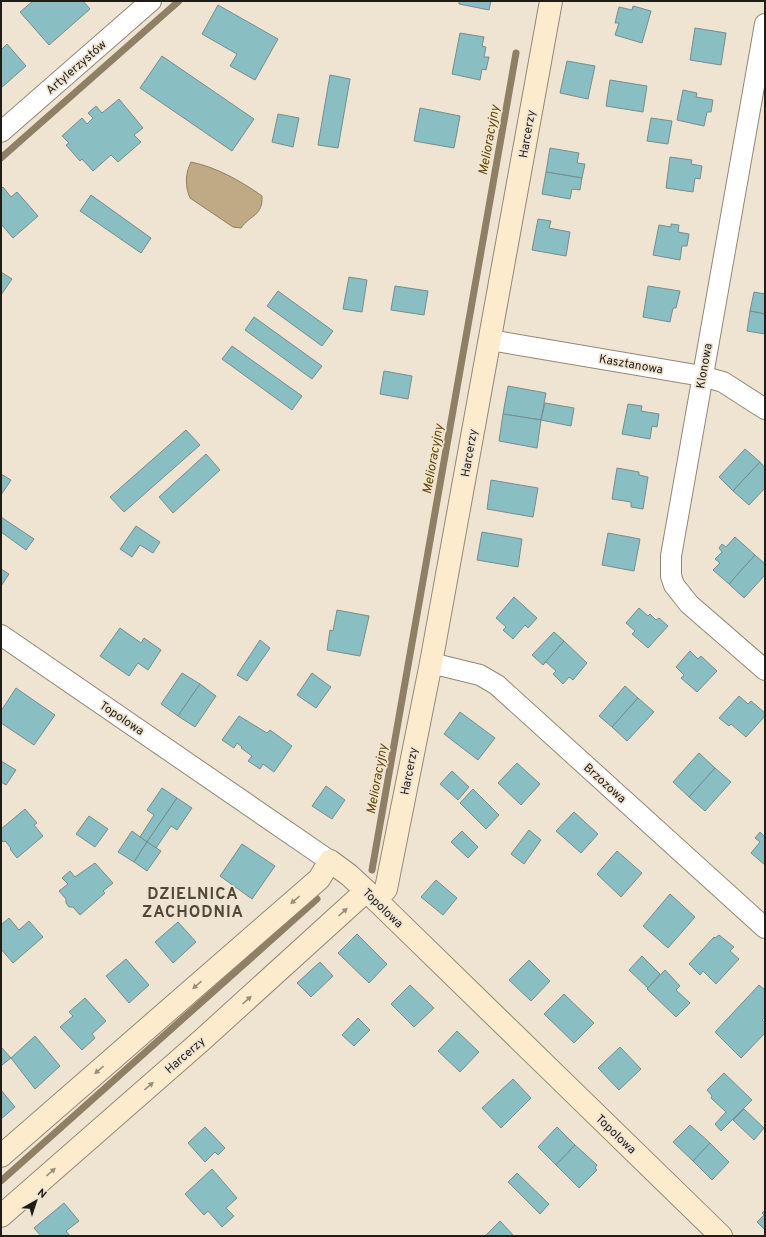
<svg xmlns="http://www.w3.org/2000/svg" width="766" height="1237" font-family="Overpass,sans-serif">
	<style>
		.water { fill: #bfaa85; stroke: #8f7f64 }
		.lines { fill: none; stroke-linecap: round; stroke-linejoin: round }
		.stream { stroke: #8f7f64; stroke-width: 7 }
		.building { fill: #89bec3; stroke: #768d8f }
		.street-casing { stroke: #918877; stroke-width: 22 }
		.secondary-casing { stroke: #918877; stroke-width: 24 }
		.street { stroke: #fff; stroke-width: 20 }
		.secondary { stroke: #fceccd; stroke-width: 22 }
		.oneway { fill: #998e7b }
		.labels { text-anchor: middle; stroke-width: 3.5; stroke-linejoin: round; paint-order: stroke }
		.street-label { font-size: 12px; fill: #201c16; stroke: #efe4d2 }
		.water-label { font-size: 13px; font-style: italic; fill: #674a06; stroke: #efe4d2 }
		.district-label { font-size: 16px; font-weight: bold; letter-spacing: 1px; fill: #504839; stroke: #efe4d2 }
	</style>
	<rect width="100%" height="100%" fill="#efe4d2"/>
	<!-- water -->
	<path class="water" d="M191 162C216 167 241 181 262 196 263 216 251 214 241 228L233 227 190 198C185 186 185 174 191 162Z"/>
	<g class="lines">
		<!-- stream -->
		<g class="stream">
			<polyline points="1,158 179,1"/>
			<polyline points="372,870 516,53"/>
			<polyline points="1,1181 317,899"/>
		</g>
	</g>
	<!-- building -->
	<g class="building">
		<polygon points="33,1 83,1 90,9 49,45 20,12"/>
		<polygon points="459,1 491,1 489,10 459,4"/>
		<polygon points="218,5 278,39 255,80 230,66 237,54 202,34"/>
		<polygon points="633,6 651,11 642,43 615,35 619,23 615,23 619,7 632,10"/>
		<polygon points="695,28 726,33 721,65 690,60"/>
		<polygon points="460,33 484,37 482,46 486,47 484,57 489,57 486,70 482,69 480,80 452,74"/>
		<polygon points="7,44 26,66 1,88 1,50"/>
		<polygon points="162,56 254,119 232,151 140,88"/>
		<polygon points="567,61 595,66 588,99 560,93"/>
		<polygon points="330,75 350,79 338,148 318,145"/>
		<polygon points="610,80 647,86 643,112 606,106"/>
		<polygon points="683,90 697,93 696,97 713,100 711,112 707,112 704,126 677,120"/>
		<polygon points="119,99 143,128 134,135 141,142 118,162 111,155 93,171 82,159 80,161 66,145 69,143 62,136 82,118 87,124 93,118 88,113 96,106 102,113"/>
		<polygon points="420,108 460,116 454,148 414,141"/>
		<polygon points="278,114 299,118 293,147 272,142"/>
		<polygon points="651,118 672,121 668,144 647,141"/>
		<polygon points="550,148 579,153 577,163 585,164 582,178 546,172"/>
		<polygon points="670,157 692,160 691,164 702,166 700,179 695,178 693,192 666,188"/>
		<polygon points="546,172 582,178 580,190 572,189 570,199 542,194"/>
		<polygon points="3,187 11,197 17,192 38,216 13,238 1,224 1,189"/>
		<polygon points="91,195 151,238 141,253 80,211"/>
		<polygon points="538,219 551,221 549,228 570,232 566,256 532,250"/>
		<polygon points="671,224 679,225 678,232 689,234 687,246 682,246 680,260 653,255 659,225 671,227"/>
		<polygon points="1,272 12,279 1,295"/>
		<polygon points="349,277 367,280 362,312 343,309"/>
		<polygon points="395,286 428,291 424,315 391,310"/>
		<polygon points="648,286 680,291 676,308 673,308 670,322 643,317"/>
		<polygon points="278,291 333,331 322,346 267,306"/>
		<polygon points="754,292 765,294 765,314 750,311"/>
		<polygon points="750,311 765,314 765,334 747,331"/>
		<polygon points="254,317 322,366 312,379 245,330"/>
		<polygon points="232,346 302,396 292,410 222,359"/>
		<polygon points="384,371 412,376 408,399 380,394"/>
		<polygon points="508,386 546,393 541,420 503,414"/>
		<polygon points="545,403 574,408 571,426 541,420"/>
		<polygon points="628,404 642,406 641,411 659,414 657,427 652,426 650,439 622,434"/>
		<polygon points="503,414 541,420 537,448 499,441"/>
		<polygon points="186,430 200,445 124,512 110,497"/>
		<polygon points="745,449 760,462 733,491 719,477"/>
		<polygon points="206,454 220,470 173,513 159,497"/>
		<polygon points="760,462 765,468 765,488 749,505 733,491"/>
		<polygon points="617,468 639,472 639,475 648,477 643,509 631,507 631,502 612,499"/>
		<polygon points="1,474 11,480 1,495"/>
		<polygon points="491,480 538,488 533,517 487,509"/>
		<polygon points="1,517 34,539 26,550 1,532"/>
		<polygon points="136,526 160,542 153,553 140,545 132,557 120,549"/>
		<polygon points="482,532 522,539 518,567 477,560"/>
		<polygon points="608,533 640,539 634,571 602,565"/>
		<polygon points="735,537 755,555 729,584 713,570 720,563 715,559 722,552 719,548 722,544 726,547"/>
		<polygon points="755,555 765,564 765,575 744,598 729,584"/>
		<polygon points="1,569 9,574 1,586"/>
		<polygon points="514,597 537,618 528,628 525,625 513,639 503,630 506,627 496,618"/>
		<polygon points="639,608 648,616 650,614 656,620 659,618 668,626 648,648 632,634 635,631 626,623"/>
		<polygon points="337,610 369,616 360,656 327,650 330,630 333,631"/>
		<polygon points="120,628 141,643 144,638 161,650 148,670 138,663 129,676 100,656"/>
		<polygon points="554,632 564,641 543,665 532,655"/>
		<polygon points="260,640 270,648 247,681 237,675"/>
		<polygon points="564,641 587,663 573,680 569,677 563,684 553,674 556,671 546,662 543,665"/>
		<polygon points="690,651 698,659 701,656 717,671 697,692 681,678 684,675 676,667"/>
		<polygon points="182,673 200,684 178,716 161,704"/>
		<polygon points="312,673 331,687 316,708 297,695"/>
		<polygon points="200,684 216,696 195,727 178,716"/>
		<polygon points="625,686 638,698 612,727 599,716"/>
		<polygon points="16,688 55,715 34,745 1,723 1,711"/>
		<polygon points="739,696 748,704 751,701 765,713 765,716 746,737 731,724 729,726 719,718"/>
		<polygon points="638,698 654,712 627,741 612,727"/>
		<polygon points="460,712 495,738 478,760 444,734"/>
		<polygon points="239,716 267,733 270,730 292,746 274,772 263,764 260,769 248,761 252,756 241,748 242,747 237,743 234,748 222,740"/>
		<polygon points="699,753 715,768 689,797 673,782"/>
		<polygon points="1,761 16,770 6,785 1,782"/>
		<polygon points="517,763 540,784 521,805 498,783"/>
		<polygon points="715,768 731,782 705,811 689,797"/>
		<polygon points="452,771 469,787 458,800 440,784"/>
		<polygon points="326,786 345,800 332,819 312,806"/>
		<polygon points="162,788 177,798 147,842 140,837 154,815 147,810"/>
		<polygon points="473,789 499,815 486,829 460,803"/>
		<polygon points="177,798 192,808 177,830 171,826 156,848 147,842"/>
		<polygon points="25,809 37,823 34,825 43,836 17,858 10,849 11,848 5,841 3,842 1,839 1,829"/>
		<polygon points="574,812 598,834 581,853 556,831"/>
		<polygon points="89,816 108,829 95,847 76,834"/>
		<polygon points="529,830 541,840 524,864 511,854"/>
		<polygon points="132,831 147,842 134,862 118,852"/>
		<polygon points="462,831 478,847 468,858 451,842"/>
		<polygon points="760,832 765,837 765,865 751,853 760,842 755,838"/>
		<polygon points="147,842 161,851 147,871 134,862"/>
		<polygon points="242,844 275,866 252,899 220,876"/>
		<polygon points="617,851 642,873 621,897 597,874"/>
		<polygon points="95,863 113,883 103,891 105,893 80,915 73,907 69,907 66,903 66,899 59,891 68,884 62,878 70,871 75,877"/>
		<polygon points="436,880 457,898 443,915 421,897"/>
		<polygon points="670,894 695,917 668,948 643,926"/>
		<polygon points="9,918 19,930 29,921 43,937 13,963 1,949 1,925"/>
		<polygon points="178,922 196,942 173,963 155,942"/>
		<polygon points="357,934 387,964 369,983 338,953"/>
		<polygon points="719,935 734,947 730,951 739,959 716,984 703,971 700,975 689,964 714,937 715,938"/>
		<polygon points="642,956 660,974 648,988 629,970"/>
		<polygon points="126,959 149,985 129,1003 106,976"/>
		<polygon points="529,960 550,981 531,1001 509,980"/>
		<polygon points="320,962 333,976 311,997 297,983"/>
		<polygon points="665,970 680,986 676,990 690,1003 676,1017 647,989"/>
		<polygon points="410,985 434,1008 414,1027 391,1004"/>
		<polygon points="759,985 765,990 765,1017 762,1020 765,1022 765,1033 741,1058 715,1032"/>
		<polygon points="564,994 594,1023 574,1043 544,1014"/>
		<polygon points="85,998 106,1021 92,1034 95,1038 82,1050 60,1027 73,1016 69,1012"/>
		<polygon points="358,1018 370,1030 354,1046 342,1035"/>
		<polygon points="457,1031 479,1052 460,1072 438,1051"/>
		<polygon points="35,1036 60,1066 35,1089 11,1058"/>
		<polygon points="1,1047 11,1058 2,1065 1,1064"/>
		<polygon points="620,1047 641,1069 619,1090 598,1068"/>
		<polygon points="724,1073 752,1100 721,1131 715,1124 726,1112 711,1098 712,1096 707,1090"/>
		<polygon points="513,1079 531,1098 501,1128 482,1108"/>
		<polygon points="1,1090 15,1107 1,1119"/>
		<polygon points="744,1109 764,1128 754,1140 733,1120"/>
		<polygon points="690,1125 710,1143 693,1161 673,1142"/>
		<polygon points="205,1127 225,1148 218,1155 215,1152 205,1162 188,1143"/>
		<polygon points="557,1127 575,1145 556,1165 538,1147"/>
		<polygon points="710,1143 729,1162 712,1180 693,1161"/>
		<polygon points="575,1145 597,1165 595,1168 597,1170 579,1188 556,1165"/>
		<polygon points="212,1169 237,1198 226,1208 234,1216 222,1227 208,1211 204,1215 185,1194"/>
		<polygon points="517,1173 549,1204 540,1214 508,1182"/>
		<polygon points="64,1203 79,1221 66,1231 70,1236 41,1236 34,1228"/>
		<polygon points="765,1210 765,1230 757,1222 764,1215 762,1213"/>
		<polygon points="500,1221 514,1236 485,1236"/>
	</g>
	<g class="lines">
		<!-- street casing -->
		<g class="street-casing">
			<g id="street">
				<polyline points="765,24 671,556 671,576 674,585 689,604 765,670"/>
				<polyline points="1,132 151,1"/>
				<polyline points="490,340 702,376 723,382 765,409"/>
				<polyline points="1,635 330,861"/>
				<polyline points="431,663 480,675 497,685 765,928"/>
			</g>
		</g>
		<!-- secondary casing -->
		<g class="secondary-casing">
			<g id="secondary">
				<polyline points="376,900 386,889 431,663 551,1"/>
				<polyline points="1,1156 319,879 330,861 349,875 376,900 721,1236"/>
				<polyline points="1,1216 202,1040 366,891"/>
			</g>
		</g>
		<!-- street -->
		<use href="#street" class="street"/>
		<!-- secondary -->
		<use href="#secondary" class="secondary"/>
	</g>
	<!-- one-way arrows -->
	<defs><path id="oneway-solid" d="M-6-.8H1V-3.2L6.5 0L1 3.2V.8H-6Z"/></defs>
	<g class="oneway">
		<use href="#oneway-solid" transform="translate(295 900) rotate(139)"/>
		<use href="#oneway-solid" transform="translate(343 912) rotate(-42)"/>
		<use href="#oneway-solid" transform="translate(197 985) rotate(139)"/>
		<use href="#oneway-solid" transform="translate(247 1000) rotate(-42)"/>
		<use href="#oneway-solid" transform="translate(99 1070) rotate(139)"/>
		<use href="#oneway-solid" transform="translate(149 1086) rotate(-41)"/>
		<use href="#oneway-solid" transform="translate(51 1172) rotate(-41)"/>
	</g>
	<g class="labels">
		<!-- street labels -->
		<g class="street-label">
			<text transform="translate(76 67) rotate(-41)" y="4">Artylerzystów</text>
			<text transform="translate(527 134) rotate(-80)" y="4">Harcerzy</text>
			<text transform="translate(631 364) rotate(10)" y="4">Kasztanowa</text>
			<text transform="translate(704 366) rotate(-80)" y="4">Klonowa</text>
			<text transform="translate(469 453) rotate(-80)" y="4">Harcerzy</text>
			<text transform="translate(122 718) rotate(34)" y="4">Topolowa</text>
			<text transform="translate(409 771) rotate(-79)" y="4">Harcerzy</text>
			<text transform="translate(605 783) rotate(42)" y="4">Brzozowa</text>
			<text transform="translate(383 908) rotate(44)" y="4">Topolowa</text>
			<text transform="translate(185 1055) rotate(-41)" y="4">Harcerzy</text>
			<text transform="translate(616 1134) rotate(44)" y="4">Topolowa</text>
		</g>
		<!-- water labels -->
		<g class="water-label">
			<text transform="translate(488 140) rotate(-80)" y="5">Melioracyjny</text>
			<text transform="translate(432 459) rotate(-80)" y="5">Melioracyjny</text>
			<text transform="translate(376 779) rotate(-80)" y="5">Melioracyjny</text>
		</g>
		<!-- district labels -->
		<g class="district-label">
			<text x="193" y="899">DZIELNICA<tspan x="193" dy="18">ZACHODNIA</tspan></text>
		</g>
	</g>
	<!-- border -->
	<rect width="766" height="1237" fill="none" stroke="#201c16" stroke-width="4"/>
	<!-- north arrow -->
	<g transform="translate(36 1201) rotate(39)" stroke="#efe4d2" stroke-width="3" paint-order="stroke">
	<path d="M0-3L7 15L0 10L-7 15Z" fill="#201c16"/>
	<text y="-6" font-size="11" font-weight="bold" text-anchor="middle" fill="#201c16">N</text>
	</g>
</svg>
